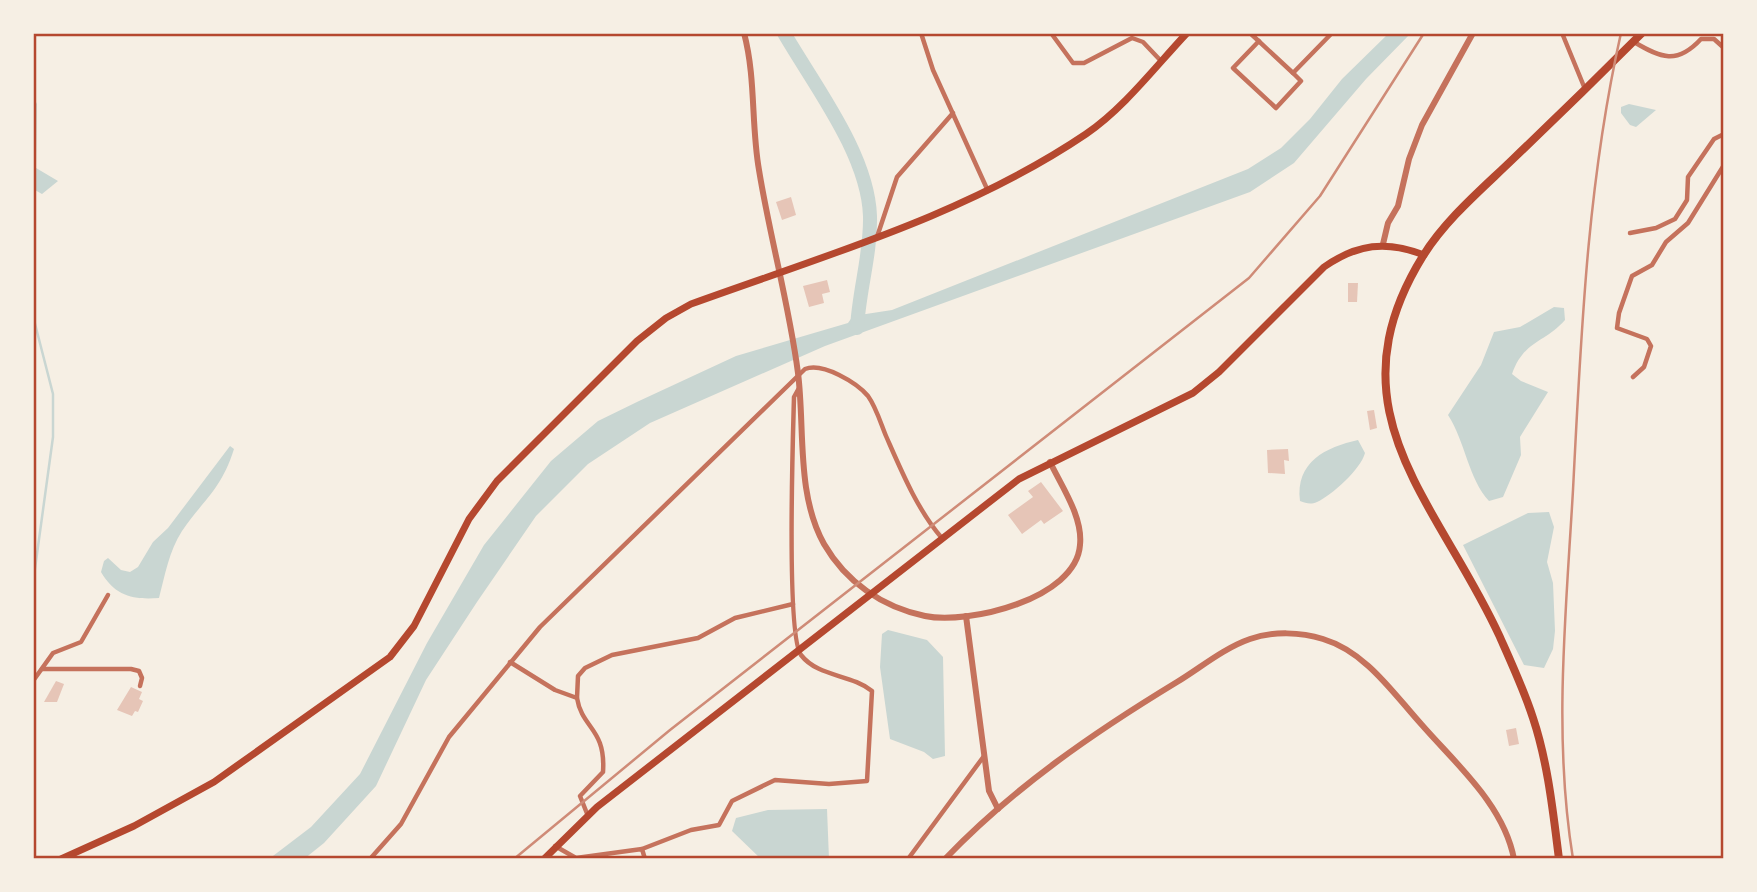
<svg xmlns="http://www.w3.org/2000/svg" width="1757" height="892" font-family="Barlow,sans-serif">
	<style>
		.water { fill: #c9d6d2 }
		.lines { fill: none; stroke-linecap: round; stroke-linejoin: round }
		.stream { stroke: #c9d6d2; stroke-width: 2.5 }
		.river { stroke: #c9d6d2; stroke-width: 14 }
		.building { fill: #e6c5b7 }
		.minor { stroke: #c5725c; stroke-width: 4.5 }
		.tertiary { stroke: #c5725c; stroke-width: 6 }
		.secondary { stroke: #b5482f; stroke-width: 7 }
		.trunk { stroke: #b5482f; stroke-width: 8 }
		.rail { stroke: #cf8b77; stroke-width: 2.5 }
		.neatline { fill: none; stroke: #b5482f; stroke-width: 2.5 }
	</style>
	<rect width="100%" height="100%" fill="#f6efe4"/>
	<!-- water -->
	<g class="water">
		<polygon points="1389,33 1411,33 1366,79 1294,163 1250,192 825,346 650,423 588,464 536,516 477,602 426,680 376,786 324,843 304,859 269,859 311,827 360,774 427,643 484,545 551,461 598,421 639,401 736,356 848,323 853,316 892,310 1248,169 1281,148 1310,119 1342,79"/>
		<polygon points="33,96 37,104 36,168 58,181 42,194 33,189"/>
		<polygon points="1629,104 1656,110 1636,127 1630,125 1621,113 1621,107"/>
		<path d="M1554 307 1564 308 1565 320C1545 343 1524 340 1512 374L1521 381 1548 392 1520 437 1521 455 1503 497 1489 501C1469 480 1465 441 1448 415L1481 365 1494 332 1520 327Z"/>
		<path d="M1358 440 1365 453C1361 469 1331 496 1317 502 1310 505 1306 503 1300 501 1295 462 1326 447 1358 440Z"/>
		<path d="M230 446 234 449C221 490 204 499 182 531 169 551 165 575 159 598 133 600 115 596 101 572L104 561 108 558 121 570 130 572 138 567 153 542 168 528Z"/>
		<polygon points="1549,512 1554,527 1547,562 1553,583 1555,631 1553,649 1544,668 1524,665 1463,545 1528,513"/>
		<polygon points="888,630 927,640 943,657 945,756 933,759 924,752 890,739 880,667 882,634"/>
		<polygon points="827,809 829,859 761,859 732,831 736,818 768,810"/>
	</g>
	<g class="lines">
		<!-- stream -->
		<polyline class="stream" points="33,316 53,394 53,437 33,583"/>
		<!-- river -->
		<path class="river" d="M784 33C814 85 868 154 870 216 871 254 859 290 857 328"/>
	</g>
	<!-- building -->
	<g class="building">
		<polygon points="791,197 796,215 782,220 776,202"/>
		<polygon points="827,280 830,292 822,294 824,303 809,307 803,286"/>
		<polygon points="1348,283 1358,283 1357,302 1348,302"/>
		<polygon points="1374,410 1377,428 1370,430 1367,411"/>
		<polygon points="1288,449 1289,461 1284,460 1285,474 1268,473 1267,450"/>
		<polygon points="1041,482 1063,511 1044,524 1041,520 1022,534 1008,515 1033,497 1028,491"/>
		<polygon points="56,681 64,684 57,702 44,702"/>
		<polygon points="131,687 142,692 139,699 143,701 138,712 135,711 132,716 117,710"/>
		<polygon points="1516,728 1519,744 1509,746 1506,730"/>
	</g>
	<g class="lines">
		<!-- minor -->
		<g class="minor">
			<polyline points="921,33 933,70 988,191"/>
			<polyline points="1051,33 1073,63 1084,63 1132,38 1143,42 1161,61"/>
			<polyline points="1250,33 1293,73 1332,33"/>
			<polyline points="1562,33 1585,89"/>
			<polyline points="1259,41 1233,68 1276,108 1301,81 1293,73"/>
			<path d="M1634 42C1661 58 1677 65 1701 39H1714L1724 48"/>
			<polyline points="1630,233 1656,228 1675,219 1687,200 1688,177 1714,139 1724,134"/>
			<polyline points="877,237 897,177 953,113"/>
			<polyline points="1633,377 1644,367 1651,346 1647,339 1617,328 1619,313 1632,276 1652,265 1666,242 1688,223 1724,165"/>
			<path d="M510 662 555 690 577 698C582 729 606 728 603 772L580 796 588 816"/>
			<polyline points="42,669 131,669 139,671 142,678 140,686"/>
			<polyline points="33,681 53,653 81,642 108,595"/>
			<polyline points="577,698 578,676 585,668 612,655 698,638 735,618 793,604"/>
			<polyline points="555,846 576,858 642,849 645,859"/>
			<path d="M642 849 691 830 719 825 732 801 775 780 829 784 867 781 872 691C851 674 818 677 801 655 786 635 793 436 794 397L799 388"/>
			<path d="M370 859 401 824 449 737 540 627 805 369C823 362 857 383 868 396 876 407 881 424 886 436 901 470 917 509 941 537"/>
			<polyline points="908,859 984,756"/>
		</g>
		<!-- tertiary -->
		<g class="tertiary">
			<path d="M744 33C756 78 751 125 759 170 770 238 789 304 798 373 805 428 796 494 824 544 846 582 882 607 925 616 968 625 1076 599 1080 545 1083 517 1062 487 1050 462"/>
			<polyline points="1383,244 1388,223 1398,206 1409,159 1422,125 1473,33"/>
			<polyline points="966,616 989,791 998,809"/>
			<path d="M945 859C1013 788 1093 733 1177 682 1200 668 1224 648 1250 639 1273 631 1301 632 1323 639 1366 652 1393 693 1422 725 1456 764 1504 805 1514 859"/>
		</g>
		<!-- secondary -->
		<g class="secondary">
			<path d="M61 859 134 826 214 782 390 657 414 626 469 519 497 481 637 341 666 318 691 304C826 255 966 215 1086 134 1124 108 1155 67 1187 33"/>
			<path d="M544 859 597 807 1019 479 1193 393 1219 372 1324 267C1357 244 1386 240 1424 255"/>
		</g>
		<!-- trunk -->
		<path class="trunk" d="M1559 859C1553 812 1548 763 1533 718 1524 690 1511 662 1499 635 1438 502 1327 411 1423 256 1446 219 1482 189 1513 159 1556 118 1599 76 1642 33"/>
		<!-- rail -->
		<g class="rail">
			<polyline points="514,859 670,730 1249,278 1320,196 1424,33"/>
			<path d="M1573 859C1553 736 1566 613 1573 490 1581 336 1587 184 1621 33"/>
		</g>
	</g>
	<!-- border -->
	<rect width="1757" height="892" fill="none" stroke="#f6efe4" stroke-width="70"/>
	<rect x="35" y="35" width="1687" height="822" class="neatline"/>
</svg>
